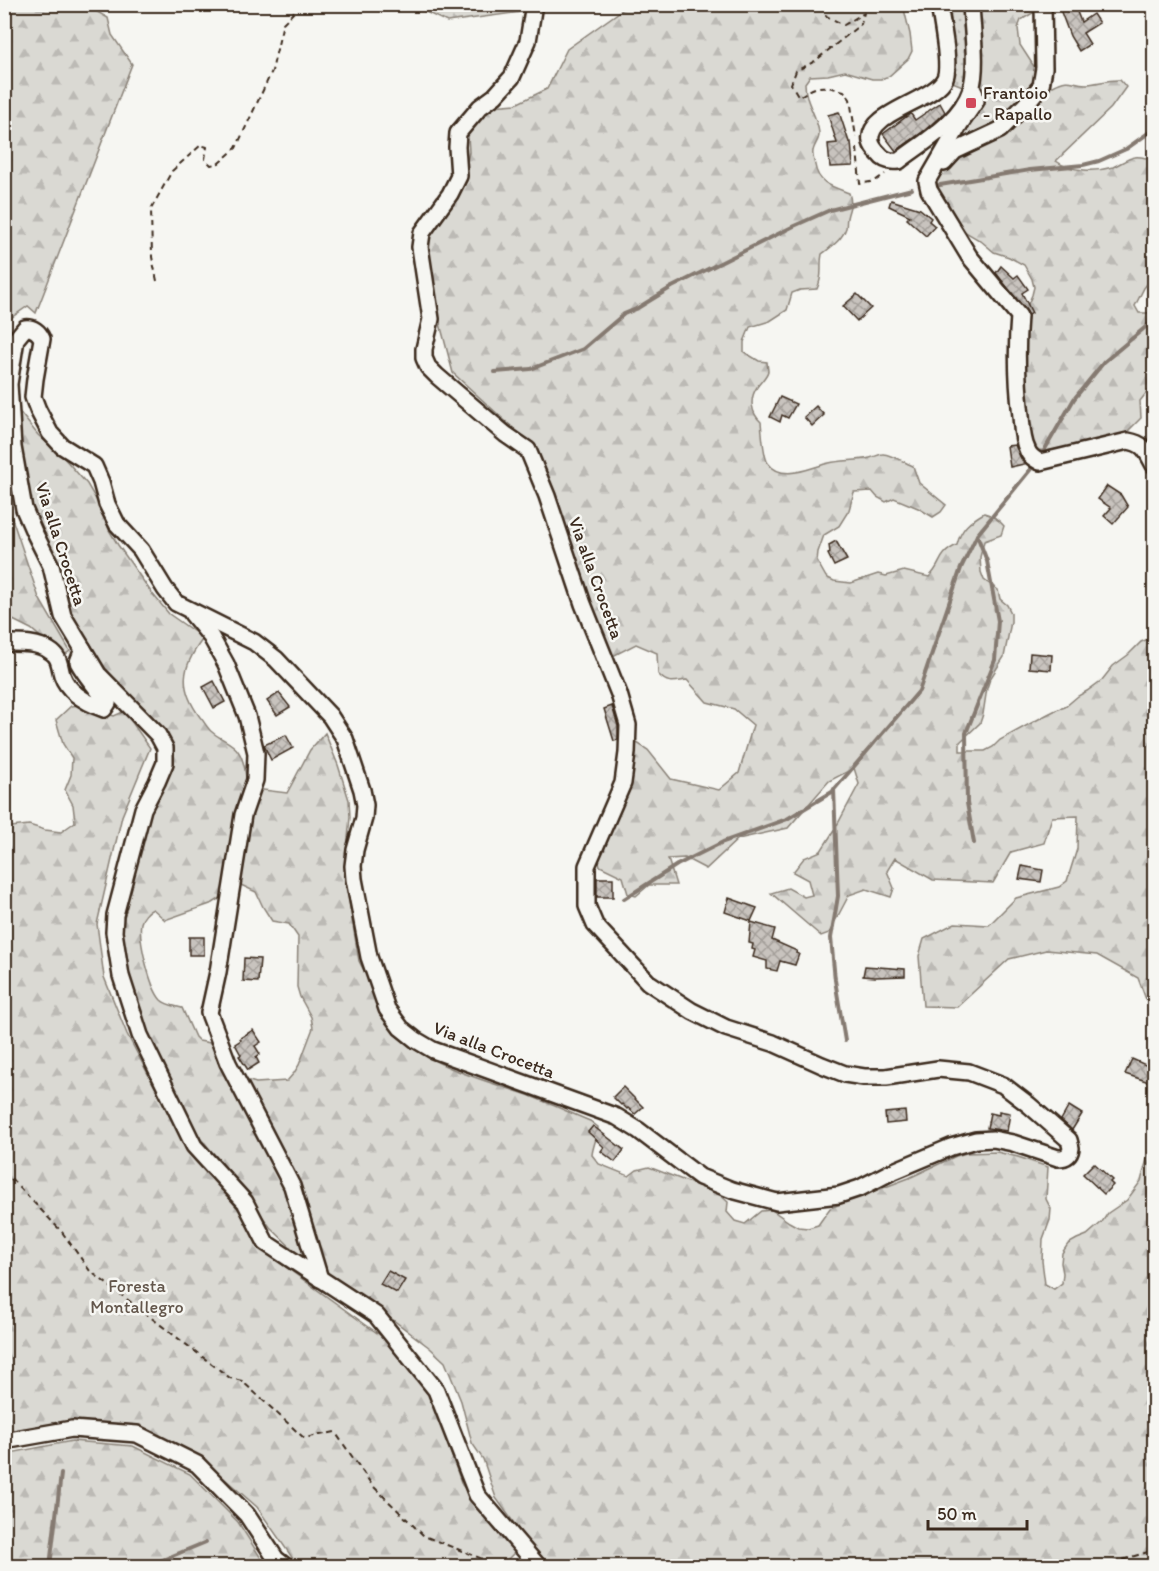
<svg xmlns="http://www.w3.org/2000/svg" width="1159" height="1571" font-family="Itim,sans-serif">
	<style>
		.grass { fill: url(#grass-dots); stroke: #8a8278; stroke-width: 1.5 }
		.forest { fill: url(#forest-firs); stroke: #8a8278; stroke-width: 1.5; fill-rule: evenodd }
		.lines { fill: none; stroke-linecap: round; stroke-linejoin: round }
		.stream { stroke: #857a71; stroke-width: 4 }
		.building { fill: url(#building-cross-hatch); stroke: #3b2a1e; stroke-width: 1.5 }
		.minor-casing { stroke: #3b2a1e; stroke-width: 20 }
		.path { stroke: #3b2a1e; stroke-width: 2; stroke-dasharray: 6 4.5; stroke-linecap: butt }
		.minor { stroke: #f6f6f2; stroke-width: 15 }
		.poi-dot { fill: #d1495b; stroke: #f6f6f2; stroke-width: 2 }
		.labels { text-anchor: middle; stroke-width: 5; stroke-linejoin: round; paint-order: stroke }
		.poi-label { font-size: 18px; fill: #3b2a1e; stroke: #f6f6f2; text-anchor: start }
		.street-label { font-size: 18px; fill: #3b2a1e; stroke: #f6f6f2 }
		.park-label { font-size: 18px; fill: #63564b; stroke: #f6f6f2 }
	</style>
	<defs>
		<pattern id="grass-dots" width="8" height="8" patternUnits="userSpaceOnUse" patternTransform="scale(1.5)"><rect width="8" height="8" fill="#dad9d3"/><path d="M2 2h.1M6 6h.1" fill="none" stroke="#bcbab5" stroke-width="1.8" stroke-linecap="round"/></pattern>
		<pattern id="forest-firs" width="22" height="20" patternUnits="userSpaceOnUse" patternTransform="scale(1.5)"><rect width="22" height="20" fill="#dad9d3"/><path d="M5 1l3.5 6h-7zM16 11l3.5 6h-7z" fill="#bcbab5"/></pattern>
		<pattern id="building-cross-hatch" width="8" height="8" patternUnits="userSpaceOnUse" patternTransform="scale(1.5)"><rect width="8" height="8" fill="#c8c3be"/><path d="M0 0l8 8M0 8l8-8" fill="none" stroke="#a49f9a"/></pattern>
	</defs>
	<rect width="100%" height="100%" fill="#f6f6f2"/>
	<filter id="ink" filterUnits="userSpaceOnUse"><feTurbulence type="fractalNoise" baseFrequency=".0167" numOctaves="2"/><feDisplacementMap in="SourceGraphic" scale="12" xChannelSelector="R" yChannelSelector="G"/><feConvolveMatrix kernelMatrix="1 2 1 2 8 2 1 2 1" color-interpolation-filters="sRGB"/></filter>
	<g filter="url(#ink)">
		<!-- grass -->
		<path class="grass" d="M949 5H967L970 51 965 87 950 81C955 54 953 32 949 5Z"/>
		<!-- forest -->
		<g class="forest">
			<polygon points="5,4 87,5 92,9 108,18 112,35 132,64 36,313 28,306 5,322"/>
			<polygon points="411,5 536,5 528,11 447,22"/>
			<path d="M629 5H903L910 34 912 51 908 59 889 76 881 79H872L845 71 828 75 810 76 805 83C805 104 817 114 819 133 820 140 814 144 813 151 812 155 814 161 815 165 818 184 833 187 849 193 853 205 849 207 847 218 846 223 847 223 846 228 842 240 831 247 822 254 819 268 824 274 817 289L800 290 792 293 787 310 770 321 750 327 744 342V352L759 361 767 362C767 362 768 371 768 371 766 378 760 382 757 387 749 399 751 413 761 422 762 431 763 456 768 463 782 483 811 467 829 463 842 460 857 461 870 458 875 457 879 454 883 454 890 454 906 463 913 466L919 483 946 505 941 512 933 517 918 508 894 498 886 502 877 497 872 491 854 492 849 510 839 526 824 535 818 552 817 561 826 577 834 581 851 583 878 574 886 576 904 571 929 577C943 564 936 555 957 545 961 528 969 522 984 513 993 515 998 519 1004 526L1001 535 984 541 980 557 981 572 984 580 998 590 1000 599 1007 605 1011 613V622L1004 657 990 679 987 688 983 714 980 723 960 742V751H985L993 747 1000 740 1048 714 1056 710 1065 707 1078 696 1087 691 1102 680 1113 666 1128 655 1141 642 1148 639 1154 643V1015L1150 1010 1138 978 1097 955 1046 950 1009 959 957 1007 923 1006 919 956 924 939 955 923 989 925 1016 898 1059 887 1067 881 1077 849 1078 816 1052 817 1044 843 1011 852 993 883 933 880 895 858 887 871 894 888 891 897 866 889 849 895 829 933 821 936 771 893 788 888 804 897 812 895 808 880 793 872 804 858 821 851 835 829 859 784 854 768 829 781 788 828 738 839 706 869 685 858 668 859 676 885H649L636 896 628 894 623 877 600 866 598 858 631 739 648 750 671 779 719 790 739 773 753 725 734 709 707 702 687 680C674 682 668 685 658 674L657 653 636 644 611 657 570 552 540 459 525 439 453 373 428 278 426 245 429 229 463 179 469 152 467 119 480 107 516 104 547 89 567 49Z"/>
			<path d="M976 5H1037L1036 11 1021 20 1018 28 1020 45 1035 68 1036 83 1053 86C1070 77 1070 83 1086 84 1097 84 1108 79 1120 80L1126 87 1111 108 1056 161C1071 172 1096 172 1113 167 1120 164 1128 158 1135 157 1141 156 1148 159 1154 159V264L1153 266 1154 275 1144 288 1135 306 1139 313H1147L1154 311V375L1151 387 1140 401 1141 418 1123 436 1047 451 1039 450 1032 444 1024 404 1022 318 1032 295 1034 287 1032 279 1024 265 1009 257 994 252 981 241 967 233 953 220 936 190 934 180 981 94Z"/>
			<path d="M18 410 38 435 64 458 87 484 104 513 109 530 118 545 151 592 169 614 196 633 202 640C181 668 179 688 200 717 204 721 207 728 212 732 220 739 232 742 238 751 245 761 246 776 247 788L287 793 310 750 325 733 338 765 349 800 350 817 345 871 347 889 359 961 396 1032C426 1066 484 1080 525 1094 547 1102 568 1112 590 1121L598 1127C598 1137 593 1145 592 1155L599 1164 629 1176 637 1170 649 1167 719 1194 728 1202 727 1212 735 1221 745 1224 761 1211 772 1210 789 1222 798 1227 808 1228 818 1225 830 1208 909 1178 956 1156 966 1153 997 1152 1018 1157 1048 1167 1046 1199 1051 1209 1050 1220 1043 1239 1042 1261 1045 1284 1054 1289 1062 1283 1063 1273 1061 1263 1062 1253 1068 1244 1077 1239 1087 1235 1102 1222 1108 1213 1127 1200 1141 1181 1150 1148 1154 1142V1206L1148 1209 1154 1222V1566H545L496 1498 483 1459 472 1443 461 1401 445 1362 430 1348 351 1288 306 1262 270 1227 235 1178 201 1139 173 1094 142 1027 129 985 118 926 147 816 170 772 173 756 169 740 160 726 101 665 69 608 55 556 39 523 30 499 20 453ZM241 885 256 892 263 907 272 921 289 924 298 937 297 987 300 997 311 1017 313 1028 299 1065 294 1073 287 1081 256 1083 246 1080 234 1061 216 1044 199 1041 195 1037 182 1008C175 1006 166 1005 161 1000 150 988 138 939 141 923 142 918 148 911 153 909L165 920 213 903Z"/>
			<polygon points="4,495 39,598 70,651 63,656 31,629 5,616"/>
			<polygon points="80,705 114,716 123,712 129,718 150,748 122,816 97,924 104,977 127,1034 187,1148 240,1211 258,1247 384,1338 425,1379 462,1485 516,1551 501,1566 298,1566 257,1507 202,1459 148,1430 77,1422 5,1432 4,824 11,827 29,825 45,830 61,832 75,822 73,805 65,790 71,775 72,758 63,744 56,720 71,706"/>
			<polygon points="72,1441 133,1446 190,1474 238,1522 266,1566 5,1566 5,1454"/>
		</g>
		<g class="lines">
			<!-- stream -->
			<g class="stream">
				<polyline points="934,186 1030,170 1083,165 1099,161 1126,149 1154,129"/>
				<polyline points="495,372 531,369 583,349 624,314 636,309 672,287 794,226 830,210 912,189"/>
				<polyline points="1041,456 1074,399 1104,362 1154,320"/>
				<polyline points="834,789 838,896 831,938 835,980 845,1041"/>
				<polyline points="974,843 967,803 966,733 995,660 998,621 987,561 977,535"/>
				<polyline points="624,899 677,865 723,842 787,819 832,792 919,691 961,568 977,535 1035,464"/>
				<polyline points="50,1566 61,1474"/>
				<polyline points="148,1566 206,1542"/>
			</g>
		</g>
		<!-- building -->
		<g class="building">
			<polygon points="1058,4 1074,4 1081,22 1093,14 1099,23 1083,33 1090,44 1079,51 1070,36"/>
			<polygon points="940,103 945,112 943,114 925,130 896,151 883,134 910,114 911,114 915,120"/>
			<polygon points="839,112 849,142 851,142 853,166 830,167 828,144 837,143 828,115"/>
			<polygon points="891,200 920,209 931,218 929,221 935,226 926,236 907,219 910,216 889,206"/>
			<polygon points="1001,266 1014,278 1018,275 1028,289 1022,293 1032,313 1029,315 996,273"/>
			<polygon points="857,294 871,308 857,321 843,306"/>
			<polygon points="780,397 796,404 788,418 782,415 780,422 770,417"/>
			<polygon points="816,406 824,415 812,426 804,417"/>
			<polygon points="1015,445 1024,464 1010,467 1007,446"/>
			<polygon points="1107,486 1121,495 1128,507 1113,524 1104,516 1111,508 1098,499"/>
			<polygon points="836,541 847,560 834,566 828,554 830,553 829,545"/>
			<polygon points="1030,653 1052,655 1051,670 1029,668"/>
			<polygon points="214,681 225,702 214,708 203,687"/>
			<polygon points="279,693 290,707 277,715 267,701"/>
			<polygon points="612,706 618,726 618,740 614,741 604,709"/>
			<polygon points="286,735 293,748 271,760 264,745"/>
			<polygon points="1022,866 1043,870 1041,882 1019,879"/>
			<rect x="597" y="878" width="16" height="19"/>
			<polygon points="729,898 757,908 751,921 725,912"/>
			<polygon points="751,922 775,929 772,940 797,951 796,953 799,954 795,965 780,961 777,971 767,969 767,961 753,957 755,950 752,949 753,944 749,943"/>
			<rect x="189" y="937" width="15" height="18"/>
			<polygon points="244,958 260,959 258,982 243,981"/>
			<polygon points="865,966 905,969 905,976 875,977 863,976"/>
			<polygon points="253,1030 261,1042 255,1046 260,1054 256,1057 259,1063 248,1070 239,1056 241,1055 235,1044 241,1040 240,1038"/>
			<polygon points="1132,1059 1148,1066 1153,1072 1149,1082 1125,1074"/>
			<polygon points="623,1087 643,1107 635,1114 628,1108 627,1109 622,1104 621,1105 613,1097"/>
			<polygon points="1069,1106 1082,1114 1072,1130 1061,1120"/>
			<polygon points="905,1111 906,1122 886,1124 885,1113"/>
			<polygon points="999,1111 1010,1113 1007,1131 987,1128 990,1113 999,1115"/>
			<polygon points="593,1126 624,1150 615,1162 601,1151 604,1147 588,1132"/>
			<polygon points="1094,1163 1112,1180 1110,1182 1113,1185 1104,1194 1083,1174"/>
			<polygon points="388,1271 405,1280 397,1293 380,1284"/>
		</g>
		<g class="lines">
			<!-- minor casing -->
			<g class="minor-casing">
				<g id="minor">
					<path d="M534 4 528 41 512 77 495 96 480 107 458 133 457 147 459 176 450 194 422 233 420 247 431 319 424 349V358L428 367 437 376 505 434 528 450 547 496 583 604 619 694 628 725 627 753 623 783 587 866V906L595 925 648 982 692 1011 726 1028 773 1043 822 1065 845 1074 864 1077H886L938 1069 969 1072 1003 1085 1029 1105 1069 1140 1071 1148C1070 1155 1066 1158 1058 1158L1013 1143 993 1139 976 1140 951 1147 889 1173 860 1188 839 1195 777 1202 732 1190 700 1177 638 1130 617 1117 433 1050 416 1040 401 1028 387 1009 369 957 354 879 353 866 355 850 364 818 365 805 362 790 345 739 330 716 276 659 254 642 176 603 165 589 141 550 117 524 107 504 101 482 94 466 62 446 50 433 38 410 33 397 35 379 42 339C39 332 33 327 25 328L16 339 9 384 13 447 24 509 34 532 51 566 63 616 83 649 98 674 158 735 165 748V763L157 782 143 809 115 915 114 932 121 976 140 1035 194 1146 245 1202 266 1243 376 1315 436 1390 477 1495 538 1566"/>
					<path d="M939 4C941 21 951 64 945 78 935 101 865 112 871 142 872 146 876 151 879 154 884 161 891 162 899 161 925 141 960 122 971 89 978 68 972 28 971 4"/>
					<path d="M972 88 975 94 976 101 960 124 927 181 929 190 969 256 1019 316C1016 351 1017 382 1021 416 1022 427 1022 439 1027 449 1029 456 1034 459 1040 462L1128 441C1145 444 1146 451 1154 465"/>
					<polyline points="944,163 955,151 1000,130 1025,105 1041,86 1044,68 1043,4"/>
					<polyline points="192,614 211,637 226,664 247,716 256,753 255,780 243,815 218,972 209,1013 228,1063 292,1186 320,1279"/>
					<path d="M4 643C20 643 37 642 50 651 60 657 59 665 62 675 68 692 87 703 104 709L108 703C98 689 86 677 78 662L83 649"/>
					<polyline points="4,1441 72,1429 137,1434 197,1464 247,1515 276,1559 285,1566"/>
				</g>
			</g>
			<!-- path -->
			<g class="path">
				<path d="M828 4 826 16 844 25 864 13 861 24 815 61 796 71 791 84 799 97C818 84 822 85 844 91L850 99 856 137"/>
				<polyline points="857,148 860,184 875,181 885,174"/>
				<polyline points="157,281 152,257 151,209 172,171 201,145 207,147 205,159 211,165 219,163 236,148 272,71 283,23 302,4"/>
				<polyline points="4,1171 62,1232 90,1271 230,1378 242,1381 304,1438 335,1432 372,1485 424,1536 485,1560 490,1566"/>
				<polyline points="1103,1566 1154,1550"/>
			</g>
			<!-- minor -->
			<use href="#minor" class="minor"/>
		</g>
	</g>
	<!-- markers -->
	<rect class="poi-dot" x="965" y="97" width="12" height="12" rx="3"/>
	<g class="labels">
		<!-- poi labels -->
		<g class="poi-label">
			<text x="983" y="99">Frantoio<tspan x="983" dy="21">- Rapallo</tspan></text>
		</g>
		<!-- street labels -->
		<g class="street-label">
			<text transform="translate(61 544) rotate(72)" y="6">Via alla Crocetta</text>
			<text transform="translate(596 578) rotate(70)" y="6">Via alla Crocetta</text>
			<text transform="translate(494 1050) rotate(21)" y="6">Via alla Crocetta</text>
		</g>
		<!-- park labels -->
		<g class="park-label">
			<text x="137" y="1292">Foresta<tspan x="137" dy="21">Montallegro</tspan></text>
		</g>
	</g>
	<!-- margin -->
	<rect width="1159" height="1571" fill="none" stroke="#f6f6f2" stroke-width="24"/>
	<rect x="12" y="12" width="1135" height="1547" fill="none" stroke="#3b2a1e" stroke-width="2" filter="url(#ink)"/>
	<!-- scale -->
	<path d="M928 1520v9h99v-9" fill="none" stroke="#3b2a1e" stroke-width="3"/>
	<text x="937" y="1520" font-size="18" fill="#3b2a1e" stroke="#f6f6f2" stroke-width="4.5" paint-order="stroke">50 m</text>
</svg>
